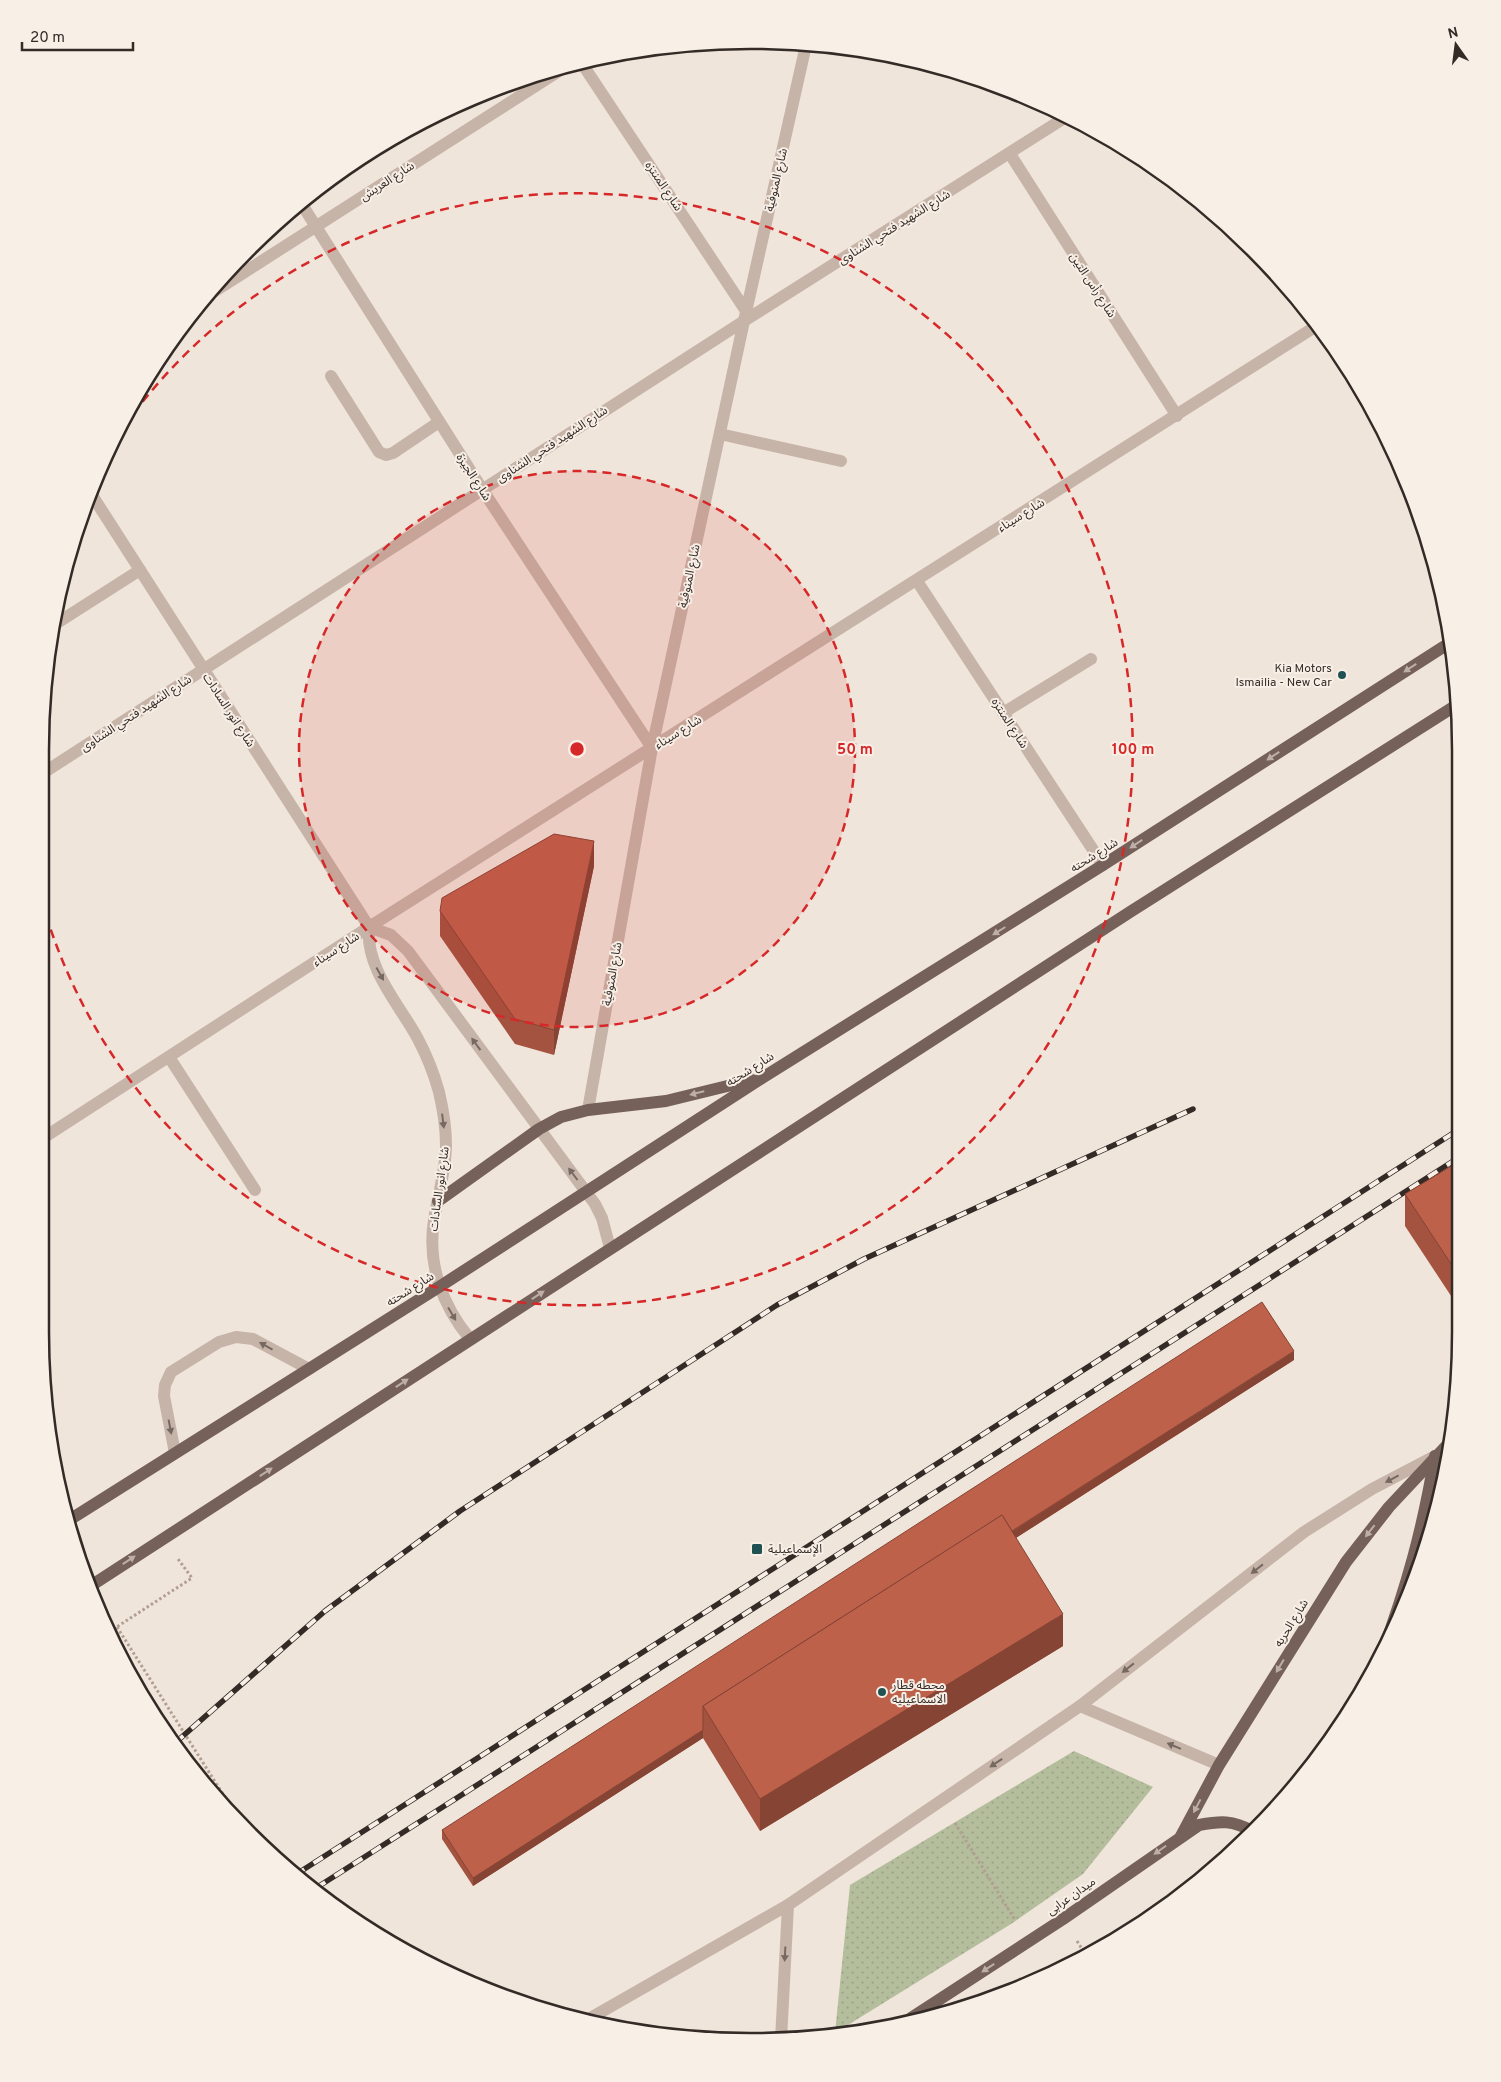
<svg xmlns="http://www.w3.org/2000/svg" width="1501" height="2082" font-family="Overpass,'Noto Sans Arabic',sans-serif">
	<style>
		.grass { fill: url(#grass-dots) }
		.lines { fill: none; stroke-linecap: round; stroke-linejoin: round }
		.path { stroke: #b39e92; stroke-width: 3; stroke-dasharray: 2.5 2.5; stroke-linecap: butt }
		.minor { stroke: #c7b4a8; stroke-width: 12 }
		.major { stroke: #756159; stroke-width: 12 }
		.rail-casing { stroke: #342b27; stroke-width: 5.5 }
		.rail { stroke: #f8efe7; stroke-width: 4; stroke-dasharray: 11; stroke-linecap: butt }
		.wall { fill: #a35340 }
		.shaded-wall { fill: #854434 }
		.building { fill: #be614b; stroke: #854434 }
		.oneway { fill: #bdafa7 }
		.oneway2 { fill: #766961 }
		.ring { fill: none; stroke: #d62828; stroke-width: 2.5; stroke-dasharray: 9 6 }
		.poi-dot { fill: #205253; stroke: #f8efe7; stroke-width: 2 }
		.labels { text-anchor: middle; stroke-width: 4; stroke-linejoin: round; paint-order: stroke }
		.street-label { font-size: 12px; fill: #342b27; stroke: #f8efe7 }
		.poi-label { font-size: 12px; fill: #342b27; stroke: #f8efe7; text-anchor: start }
		.rim { fill: none; stroke: #342b27; stroke-width: 2.5 }
		.centre { fill: #d62828; stroke: #f8efe7; stroke-width: 2.5 }
		.ring-label { font-size: 15px; text-anchor: middle; font-weight: bold; fill: #d62828; stroke: #f8efe7; stroke-width: 4; stroke-linejoin: round; paint-order: stroke }
	</style>
	<defs>
		<pattern id="grass-dots" width="8" height="8" patternUnits="userSpaceOnUse" patternTransform="scale(1.25)"><rect width="8" height="8" fill="#b4be9c"/><path d="M2 2h.1M6 6h.1" fill="none" stroke="#9ba386" stroke-width="1.8" stroke-linecap="round"/></pattern>
	</defs>
	<rect width="100%" height="100%" fill="#f0e5db"/>
	<!-- grass -->
	<polygon class="grass" points="1074,1751 1153,1787 1083,1874 1011,1924 835,2033 850,1885"/>
	<g class="lines">
		<!-- path -->
		<g class="path">
			<polyline points="117,1627 233,1810"/>
			<polyline points="109,1632 192,1578 178,1559"/>
			<polyline points="955,1823 1015,1920"/>
			<polyline points="1077,1941 1084,1952"/>
			<polyline points="1019,1978 1024,1987"/>
		</g>
		<!-- minor -->
		<g class="minor">
			<polyline points="581,62 746,311"/>
			<polyline points="1010,154 1177,416"/>
			<polyline points="301,203 482,489 652,748"/>
			<polyline points="204,298 570,64"/>
			<polyline points="331,376 379,452 386,455 393,453 439,422"/>
			<polyline points="720,434 841,461"/>
			<path d="M90 492 369 927C365 969 400 1005 418 1039 427 1056 434 1074 439 1092 443 1109 446 1128 446 1145 446 1170 438 1195 434 1220 427 1264 442 1305 470 1339"/>
			<polyline points="917,581 1103,865"/>
			<polyline points="57,623 140,570"/>
			<polyline points="1003,713 1091,659"/>
			<polyline points="40,775 744,321 1066,117"/>
			<polyline points="369,927 391,935 408,951 595,1204 602,1218 610,1248"/>
			<polyline points="169,1057 255,1190"/>
			<polyline points="588,1110 652,748 744,321 806,45"/>
			<polyline points="40,1140 369,927 1318,325"/>
			<polyline points="175,1453 164,1396 165,1385 171,1372 219,1342 236,1337 253,1339 309,1369"/>
			<polyline points="1080,1706 1219,1765"/>
			<polyline points="587,2020 788,1905 1080,1706 1304,1532 1372,1489 1435,1456"/>
			<polyline points="781,2040 788,1905"/>
		</g>
		<!-- major -->
		<g class="major">
			<polyline points="438,1201 539,1129 561,1117 588,1110 666,1101 752,1080"/>
			<polyline points="66,1522 439,1287 762,1078 1103,865 1451,642"/>
			<polyline points="89,1587 1130,912 1455,706"/>
			<path d="M1381 1656C1407 1587 1423 1528 1435 1456"/>
			<polyline points="1181,1836 1219,1765 1346,1562 1389,1507 1449,1443"/>
			<path d="M911 2018 1063 1919 1199 1825C1220 1821 1233 1820 1252 1831"/>
		</g>
		<!-- rail casing -->
		<g class="rail-casing">
			<g id="rail">
				<polyline points="175,1743 325,1611 460,1511 777,1305 864,1259 1193,1109"/>
				<polyline points="295,1875 1458,1130"/>
				<polyline points="316,1888 1458,1158"/>
			</g>
		</g>
		<!-- rail -->
		<use href="#rail" class="rail"/>
	</g>
	<!-- wall -->
	<g class="wall">
		<polygon points="594,866 554,1055 515,1044 440,936 440,911"/>
		<polygon points="1458,1162 1459,1308 1405,1226 1405,1194"/>
		<polygon points="1294,1360 1016,1538 1063,1646 760,1831 703,1738 473,1886 442,1839 442,1830"/>
	</g>
	<!-- shaded-wall -->
	<g class="shaded-wall">
		<polygon points="594,841 594,866 554,1055 554,1030"/>
		<polygon points="1294,1351 1294,1360 717,1729 714,1723"/>
		<polygon points="1063,1614 1063,1646 760,1831 760,1799"/>
		<polygon points="703,1730 703,1738 473,1886 473,1878"/>
	</g>
	<!-- building -->
	<g class="building">
		<polygon points="554,834 594,841 554,1030 515,1019 440,911 442,898"/>
		<polygon points="1458,1162 1459,1276 1405,1194"/>
		<polygon points="1262,1302 1294,1351 1012,1531 1002,1515 703,1706 703,1730 473,1878 442,1830"/>
		<polygon points="1002,1515 1063,1614 760,1799 703,1706"/>
	</g>
	<!-- one-way arrows -->
	<defs><path id="oneway-solid" d="M-6-.8H1V-3.2L6.5 0L1 3.2V.8H-6Z" transform="scale(1.25)"/></defs>
	<g class="oneway">
		<use href="#oneway-solid" transform="translate(1410 668) rotate(147)"/>
		<use href="#oneway-solid" transform="translate(1273 756) rotate(147)"/>
		<use href="#oneway-solid" transform="translate(1136 844) rotate(147)"/>
		<use href="#oneway-solid" transform="translate(999 931) rotate(148)"/>
		<use href="#oneway-solid" transform="translate(697 1093) rotate(166)"/>
		<use href="#oneway-solid" transform="translate(538 1295) rotate(-33)"/>
		<use href="#oneway-solid" transform="translate(402 1383) rotate(-33)"/>
		<use href="#oneway-solid" transform="translate(266 1472) rotate(-33)"/>
		<use href="#oneway-solid" transform="translate(1370 1531) rotate(128)"/>
		<use href="#oneway-solid" transform="translate(129 1560) rotate(-33)"/>
		<use href="#oneway-solid" transform="translate(1280 1666) rotate(121)"/>
		<use href="#oneway-solid" transform="translate(1197 1806) rotate(118)"/>
		<use href="#oneway-solid" transform="translate(1160 1850) rotate(145)"/>
		<use href="#oneway-solid" transform="translate(988 1968) rotate(147)"/>
	</g>
	<g class="oneway2">
		<use href="#oneway-solid" transform="translate(380 974) rotate(61)"/>
		<use href="#oneway-solid" transform="translate(476 1044) rotate(-126)"/>
		<use href="#oneway-solid" transform="translate(443 1121) rotate(83)"/>
		<use href="#oneway-solid" transform="translate(573 1174) rotate(-127)"/>
		<use href="#oneway-solid" transform="translate(452 1314) rotate(59)"/>
		<use href="#oneway-solid" transform="translate(266 1346) rotate(-151)"/>
		<use href="#oneway-solid" transform="translate(170 1427) rotate(79)"/>
		<use href="#oneway-solid" transform="translate(1392 1479) rotate(152)"/>
		<use href="#oneway-solid" transform="translate(1257 1569) rotate(142)"/>
		<use href="#oneway-solid" transform="translate(1128 1668) rotate(142)"/>
		<use href="#oneway-solid" transform="translate(1174 1746) rotate(-157)"/>
		<use href="#oneway-solid" transform="translate(996 1763) rotate(146)"/>
		<use href="#oneway-solid" transform="translate(785 1954) rotate(93)"/>
	</g>
	<!-- distance rings -->
	<circle cx="577" cy="749" r="278" fill="#d62828" fill-opacity=".12"/>
	<g class="ring">
		<circle cx="577" cy="749" r="278"/>
		<path d="M116 438A556 556 0 1 1 41 898"/>
	</g>
	<!-- markers -->
	<g class="poi-dot">
		<circle cx="1342" cy="675" r="5"/>
		<rect x="751" y="1543" width="12" height="12" rx="2.5"/>
		<circle cx="882" cy="1692" r="5"/>
	</g>
	<g class="labels">
		<!-- street labels -->
		<g class="street-label">
			<text transform="translate(776 180) rotate(-77)" y="4">شارع المنوفية</text>
			<text transform="translate(387 181) rotate(-33)" y="4">شارع العريش</text>
			<text transform="translate(664 186) rotate(56)" y="4">شارع المنتزه</text>
			<text transform="translate(894 227) rotate(-32)" y="4">شارع الشهيد فتحي الشناوى</text>
			<text transform="translate(1093 285) rotate(57)" y="4">شارع رأس التين</text>
			<text transform="translate(552 444) rotate(-33)" y="4">شارع الشهيد فتحي الشناوى</text>
			<text transform="translate(474 477) rotate(57)" y="4">شارع الجيزة</text>
			<text transform="translate(1021 515) rotate(-32)" y="4">شارع سيناء</text>
			<text transform="translate(689 576) rotate(-78)" y="4">شارع المنوفية</text>
			<text transform="translate(229 710) rotate(57)" y="4">شارع انور السادات</text>
			<text transform="translate(136 713) rotate(-33)" y="4">شارع الشهيد فتحي الشناوى</text>
			<text transform="translate(1010 723) rotate(57)" y="4">شارع المنتزه</text>
			<text transform="translate(678 732) rotate(-32)" y="4">شارع سيناء</text>
			<text transform="translate(1094 855) rotate(-32)" y="4">شارع شحته</text>
			<text transform="translate(336 949) rotate(-33)" y="4">شارع سيناء</text>
			<text transform="translate(612 974) rotate(-80)" y="4">شارع المنوفية</text>
			<text transform="translate(750 1069) rotate(-32)" y="4">شارع شحته</text>
			<text transform="translate(439 1189) rotate(-82)" y="4">شارع انور السادات</text>
			<text transform="translate(410 1289) rotate(-32)" y="4">شارع شحته</text>
			<text transform="translate(1291 1623) rotate(-58)" y="4">شارع الحريه</text>
			<text transform="translate(1071 1896) rotate(-35)" y="4">ميدان عرابى</text>
		</g>
		<!-- poi labels -->
		<g class="poi-label">
			<text x="1332" y="672" text-anchor="end">Kia Motors<tspan x="1332" dy="14">Ismailia - New Car</tspan></text>
			<text x="768" y="1553">الإسماعيلية</text>
			<text x="892" y="1689">محطه قطار<tspan x="892" dy="14">الاسماعيليه</tspan></text>
		</g>
	</g>
	<!-- crop -->
	<path d="M0 0H1501V2082H0ZM750 49H751A701 701 0 0 1 1452 750V1332A701 701 0 0 1 751 2033H750A701 701 0 0 1 49 1332V750A701 701 0 0 1 750 49Z" fill="#f8efe7" fill-rule="evenodd"/>
	<path class="rim" d="M750 49H751A701 701 0 0 1 1452 750V1332A701 701 0 0 1 751 2033H750A701 701 0 0 1 49 1332V750A701 701 0 0 1 750 49Z"/>
	<circle cx="577" cy="749" r="8" class="centre"/>
	<g class="ring-label">
		<text x="855" y="754">50 m</text>
		<text x="1133" y="754">100 m</text>
	</g>
	<!-- north arrow -->
	<g transform="translate(1456 45) rotate(346)" stroke="#f8efe7" stroke-width="4" paint-order="stroke">
	<path d="M0-4L9 19L0 12L-9 19Z" fill="#342b27"/>
	<text y="-8" font-size="14" font-weight="bold" text-anchor="middle" fill="#342b27">N</text>
	</g>
	<!-- scale -->
	<path d="M22 42v8h111v-8" fill="none" stroke="#342b27" stroke-width="2.5"/>
	<text x="30" y="42" font-size="15" fill="#342b27" stroke="#f8efe7" stroke-width="4" paint-order="stroke">20 m</text>
</svg>
